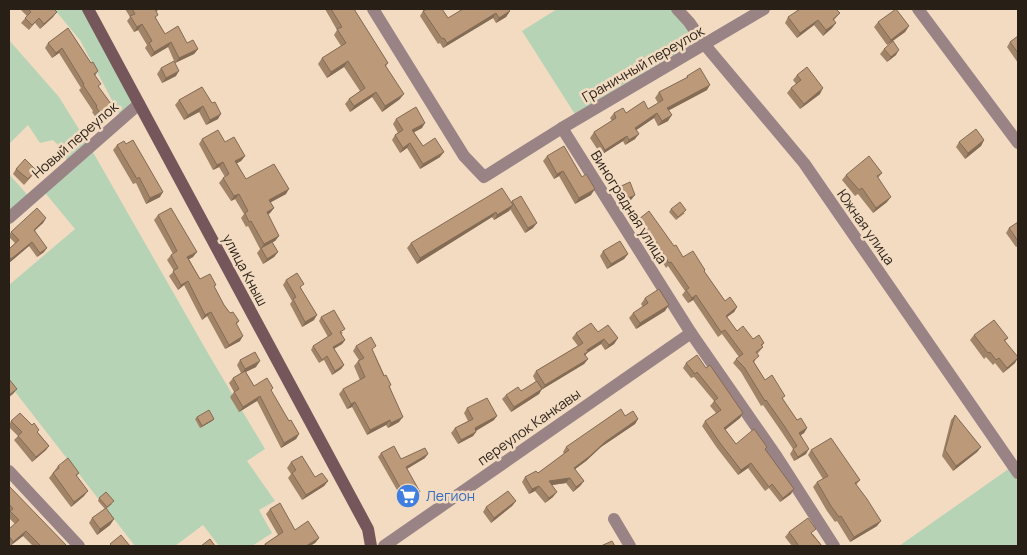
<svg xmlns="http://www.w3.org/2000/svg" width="1027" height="555" font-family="Manrope,sans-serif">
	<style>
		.green { fill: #b7d3b5 }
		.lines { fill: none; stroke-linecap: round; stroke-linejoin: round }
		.street { stroke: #998385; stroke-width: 12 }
		.secondary { stroke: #75575b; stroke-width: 12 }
		.wall { fill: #a18468 }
		.shaded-wall { fill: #836b55 }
		.building { fill: #bb9979; stroke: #836b55 }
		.labels { text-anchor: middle; stroke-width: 5; stroke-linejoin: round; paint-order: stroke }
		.street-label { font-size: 14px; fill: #281f16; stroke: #f3dbc2 }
		.shop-label { font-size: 14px; fill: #366cbe; stroke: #f3dbc2; text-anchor: start }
	</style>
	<rect width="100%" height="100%" fill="#f3dbc2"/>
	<!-- green -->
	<g class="green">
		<polygon points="54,9 88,9 139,104 122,119 80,40"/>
		<polygon points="557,9 677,9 705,45 578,119 522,31"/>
		<polygon points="9,40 59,97 90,147 209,355 265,449 247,461 275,501 259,510 272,533 252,546 219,546 203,525 175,546 135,546 9,384 9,285 75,229 42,189 66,168 66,153 53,140 40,143 28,125 9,144"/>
		<polygon points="9,174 31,199 13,214 9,209"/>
		<polygon points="1010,468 1018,482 1018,546 899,546"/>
	</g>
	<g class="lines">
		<!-- street -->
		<g class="street">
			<polyline points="373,9 464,156 484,177 562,128 691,333 777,457 834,546"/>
			<polyline points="677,9 689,22 705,45 804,163 1018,473"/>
			<polyline points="918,9 1018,143"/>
			<polyline points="562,128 764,9"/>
			<polyline points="9,218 139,104"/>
			<polyline points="9,471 79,546"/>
			<polyline points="614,519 630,546"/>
			<polyline points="384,546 691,333"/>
		</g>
		<!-- secondary -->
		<polyline class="secondary" points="88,9 368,529 371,546"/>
	</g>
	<!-- wall -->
	<g class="wall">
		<polygon points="20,9 54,9 53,17 40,29 35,23 29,30 21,23 27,16"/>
		<polygon points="125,9 159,9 156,12 156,19 165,34 187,43 198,49 194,54 175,63 168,47 151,57 145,48 147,45 138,30 134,32 127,21 130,17"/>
		<polygon points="325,9 354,9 388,63 386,66 400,99 382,112 372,97 350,112 345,104 349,99 360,91 344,67 327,78 318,64 322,58 341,46 334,35 337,30"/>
		<polygon points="425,9 442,9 448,18 510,11 506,17 496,23 493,18 443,48 440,43 438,44 420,16 423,11"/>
		<polygon points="840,13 834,20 832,28 823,36 814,25 797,38 785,23 788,17"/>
		<polygon points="878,22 909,26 905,32 887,45 874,27"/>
		<polygon points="68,28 91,63 98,71 95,76 99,88 114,108 111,113 99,122 92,112 93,111 79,90 81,88 59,53 52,58 45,48 48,43"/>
		<polygon points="1018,36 1018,63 1007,47 1010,42"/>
		<polygon points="884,49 896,55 887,62 880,54"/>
		<polygon points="161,68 176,76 162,83 157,74"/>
		<polygon points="797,75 820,94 800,109 787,93 791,88 796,84 793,80"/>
		<polygon points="687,76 707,90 669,110 668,121 658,126 654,118 636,130 635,139 625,145 623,141 601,155 590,138 594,132 612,121 610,118 614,113 626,113 648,109 658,103 655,98 659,92 686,78"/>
		<polygon points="202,87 218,119 206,125 199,112 184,120 175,105 179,100"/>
		<polygon points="396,119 422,128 414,132 423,146 440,157 420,169 407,148 400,153 392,140 395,135 398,133 393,124"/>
		<polygon points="202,139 225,142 245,156 241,161 237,163 246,179 286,194 270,202 274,208 270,213 268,215 279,236 275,241 272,242 278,252 274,257 263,264 257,253 260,249 248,226 246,227 241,218 244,214 235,199 231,201 219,183 223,178 225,177 219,167 213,170 199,144"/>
		<polygon points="984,140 981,146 965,159 956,147 959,142"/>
		<polygon points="126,144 160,197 146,204 136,183 133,184 113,150 117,145"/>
		<polygon points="547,156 591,195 575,204 559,176 554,179 543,161"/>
		<polygon points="16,169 33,175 24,185 13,174"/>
		<polygon points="882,173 878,178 887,202 873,213 858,194 855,196 842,180 846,175"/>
		<polygon points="619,187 631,200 621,205 615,192"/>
		<polygon points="512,201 533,228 525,233 510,209 509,211 494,220 492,217 417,264 407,248 411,243 511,202"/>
		<polygon points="671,209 685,213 676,220 669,212"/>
		<polygon points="158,215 193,257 189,259 200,279 214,287 224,305 230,313 239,321 236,325 240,341 225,349 207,316 202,320 184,285 178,290 169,276 174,271 167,260 171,255 173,254 154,220"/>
		<polygon points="46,218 43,223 35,230 44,252 37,257 29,246 9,263 9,249 15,243 9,237 9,235 11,232"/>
		<polygon points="639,219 674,246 683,257 705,270 704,271 725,301 737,307 734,312 727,317 737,331 753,339 764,343 762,346 763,347 759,352 757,354 755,361 754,362 765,380 783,399 797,420 807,428 804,433 801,435 806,454 794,461 790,454 793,449 781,431 763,405 761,406 741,372 733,363 736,359 739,357 722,334 718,337 693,300 688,303 682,295 685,291 668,266 666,268 654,248 636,224"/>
		<polygon points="1018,222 1018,246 1016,247 1006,233 1009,228"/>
		<polygon points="603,251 628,254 624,259 607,269 600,256"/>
		<polygon points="286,280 301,288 314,320 302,327 290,304 292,301 283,285"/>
		<polygon points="645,298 665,311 636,329 629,318 633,313 643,307 641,304"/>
		<polygon points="321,317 343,333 341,334 345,340 342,344 334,349 344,365 341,369 332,375 324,360 319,363 311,350 313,346 328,337 319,321"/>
		<polygon points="598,332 618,338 614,344 605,350 601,344 587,353 585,355 588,359 584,364 541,390 539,394 511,412 502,399 506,395 521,391 536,382 533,376 536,371 578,346 572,338 576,333"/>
		<polygon points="974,335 1008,338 1005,341 1015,363 1003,373 995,363 993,365 986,357 984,359 970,340"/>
		<polygon points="356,346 373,351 390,387 399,422 388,428 386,425 367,435 352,407 347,409 339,394 343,389 360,380 354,366 359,360 353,351"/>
		<polygon points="240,360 256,367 246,372 254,386 273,388 271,391 289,421 299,434 296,439 281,448 257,401 239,412 230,397 234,392 229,383 233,378 241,373 237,365"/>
		<polygon points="686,363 706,368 743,413 740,418 725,430 736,444 765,449 791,494 780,502 769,488 765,491 748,468 738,475 717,448 702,426 705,421 716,413 710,406 714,401 694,377 691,378 683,368"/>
		<polygon points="467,408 494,420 476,431 473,436 458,444 451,433 455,428 468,421 464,413"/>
		<polygon points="955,415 981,447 977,452 953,471 942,456 951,420"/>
		<polygon points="625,416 638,419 635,424 601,447 586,461 575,469 584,481 580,486 573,492 566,483 552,485 553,497 545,503 535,491 529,494 522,482 525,477 538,473 564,454 563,452 566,447"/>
		<polygon points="197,417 214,419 212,421 200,428 195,419"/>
		<polygon points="11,421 32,425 49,446 46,450 32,462 14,440 18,436 9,427 9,425"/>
		<polygon points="811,450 860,480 856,485 877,526 850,542 837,521 835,522 827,511 813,487 817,482 823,479 808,455"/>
		<polygon points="381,453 401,459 425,458 407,469 420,492 417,496 405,504 378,457"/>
		<polygon points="291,462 315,477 328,481 324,486 302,500 288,478 291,474 287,468"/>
		<polygon points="58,466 79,473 76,477 84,496 71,507 49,478"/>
		<polygon points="9,488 67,546 33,546 23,536 10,546 9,544 9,529 15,524 9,518"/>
		<polygon points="99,498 112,504 106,509 114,519 110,525 97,535 89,523 92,518 105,509 98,501"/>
		<polygon points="516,501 512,506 491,523 483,512 486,507"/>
		<polygon points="270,509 295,530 319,538 315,543 310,546 263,546 265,544 278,535 266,514"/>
		<polygon points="789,532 813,534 822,546 792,546 785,537"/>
	</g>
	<!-- shaded-wall -->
	<g class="shaded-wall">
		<polygon points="510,11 506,17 496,23 499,18"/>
		<polygon points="57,12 53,17 40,29 44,24"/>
		<polygon points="496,13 493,18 443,48 447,43"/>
		<polygon points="818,20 814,25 797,38 800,33"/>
		<polygon points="836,23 832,28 823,36 826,30"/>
		<polygon points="142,24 138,30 134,32 137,27"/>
		<polygon points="909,26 905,32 887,45 891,40"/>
		<polygon points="171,42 168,47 151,57 154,52"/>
		<polygon points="62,48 59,53 52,58 56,53"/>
		<polygon points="198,49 194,54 175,63 179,58"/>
		<polygon points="899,50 896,55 887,62 891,57"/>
		<polygon points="348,61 344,67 327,78 331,72"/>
		<polygon points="179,71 176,76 162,83 166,78"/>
		<polygon points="710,85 707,90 664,113 667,108"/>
		<polygon points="823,88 820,94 800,109 804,104"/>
		<polygon points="376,92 372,97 350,112 354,106"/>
		<polygon points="404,94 400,99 382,112 385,106"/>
		<polygon points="203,106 199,112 184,120 188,115"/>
		<polygon points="114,108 111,113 99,122 103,117"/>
		<polygon points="657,113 654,118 632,133 635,128"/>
		<polygon points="221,114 218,119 206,125 210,120"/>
		<polygon points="672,115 668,121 658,126 662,121"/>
		<polygon points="425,123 422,128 409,135 412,130"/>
		<polygon points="639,134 635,139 625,145 629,140"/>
		<polygon points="627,136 623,141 601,155 605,150"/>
		<polygon points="984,140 981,146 965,159 968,153"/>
		<polygon points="410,143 407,148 400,153 403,148"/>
		<polygon points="444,152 440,157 420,169 423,164"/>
		<polygon points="245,156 241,161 232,166 235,161"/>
		<polygon points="223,162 219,167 213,170 217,165"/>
		<polygon points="563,171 559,176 554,179 557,174"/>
		<polygon points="289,189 286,194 266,205 269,200"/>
		<polygon points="595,189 591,195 575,204 579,198"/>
		<polygon points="163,192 160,197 146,204 150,198"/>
		<polygon points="239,194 235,199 231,201 234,196"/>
		<polygon points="635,195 631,200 621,205 624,200"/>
		<polygon points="891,197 887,202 873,213 876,208"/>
		<polygon points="513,205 509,211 494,220 497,215"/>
		<polygon points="274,208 270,213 263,217 267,212"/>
		<polygon points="496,212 492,217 417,264 420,258"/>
		<polygon points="46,218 43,223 31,234 34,230"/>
		<polygon points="537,223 533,228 525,233 528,228"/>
		<polygon points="279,236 275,241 261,249 264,244"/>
		<polygon points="32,242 29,246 9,263 11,259"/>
		<polygon points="47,248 44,252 37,257 40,253"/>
		<polygon points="197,252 193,257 184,262 187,257"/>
		<polygon points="278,252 274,257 263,264 267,259"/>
		<polygon points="628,254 624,259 607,269 611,264"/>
		<polygon points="188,281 184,285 178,290 181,285"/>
		<polygon points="696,295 693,300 688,303 692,298"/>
		<polygon points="669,305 665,311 636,329 640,323"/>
		<polygon points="737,307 734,312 723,320 726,316"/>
		<polygon points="211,312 207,316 202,320 205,315"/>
		<polygon points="317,315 314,320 302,327 305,322"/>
		<polygon points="243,336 240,341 225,349 229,345"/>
		<polygon points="618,338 614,344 605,350 609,345"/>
		<polygon points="604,339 601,344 587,353 584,357 581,359 587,350"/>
		<polygon points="345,340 342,344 330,351 333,347"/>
		<polygon points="1018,358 1015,363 1003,373 1007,368"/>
		<polygon points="588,359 584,364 541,390 545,385"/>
		<polygon points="260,361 256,367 241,374 245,369"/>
		<polygon points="344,365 341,369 332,375 335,371"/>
		<polygon points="17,389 13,394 9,397 9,395"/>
		<polygon points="542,389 539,394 511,412 514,407"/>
		<polygon points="260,396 257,401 239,412 243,407"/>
		<polygon points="355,402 352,407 347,409 351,404"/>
		<polygon points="743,413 740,418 721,433 724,428"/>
		<polygon points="497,416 494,420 472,433 475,428"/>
		<polygon points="403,417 399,422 388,428 391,423"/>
		<polygon points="214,419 212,421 200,428 202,426"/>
		<polygon points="638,419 635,424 601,447 586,461 570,473 574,468 605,442"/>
		<polygon points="390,420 386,425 367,435 370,430"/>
		<polygon points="807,428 804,433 796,438 799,433"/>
		<polygon points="476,432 473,436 458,444 461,440"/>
		<polygon points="299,434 296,439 281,448 284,443"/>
		<polygon points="49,446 46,450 32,462 36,457"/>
		<polygon points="981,447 977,452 953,471 956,466"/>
		<polygon points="809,449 806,454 794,461 798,457"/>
		<polygon points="428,454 425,458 403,471 406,467"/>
		<polygon points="751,463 748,468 738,475 741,470"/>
		<polygon points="570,478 566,483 545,486 549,481"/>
		<polygon points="328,481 324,486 302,500 306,495"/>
		<polygon points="584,481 580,486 573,492 576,487"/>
		<polygon points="539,486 535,491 529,494 532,489"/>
		<polygon points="794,489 791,494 780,502 783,498"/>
		<polygon points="88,491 84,496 71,507 74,502"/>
		<polygon points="420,492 417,496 405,504 407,500"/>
		<polygon points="557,492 553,497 545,503 549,498"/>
		<polygon points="516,501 512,506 491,523 494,518"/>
		<polygon points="114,519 110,525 97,535 100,529"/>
		<polygon points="881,521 877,526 850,542 854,537"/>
		<polygon points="26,531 23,536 10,546 13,542"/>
		<polygon points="319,538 315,543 310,546 306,546"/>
	</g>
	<!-- building -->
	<g class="building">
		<polygon points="28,9 54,9 57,12 44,24 39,18 32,25 25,18 31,12"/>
		<polygon points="132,9 155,9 158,15 155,17 165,34 178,26 187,43 193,40 198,49 179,58 171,42 154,52 149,43 152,41 142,24 137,27 130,16 135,14"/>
		<polygon points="331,9 354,9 388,63 385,65 404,94 385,106 376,92 354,106 349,99 365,88 348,61 331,72 322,58 346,43 337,29 342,27"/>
		<polygon points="427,9 442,9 448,18 463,9 508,9 510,11 499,18 496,13 447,43 444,38 442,39 423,11"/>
		<polygon points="800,9 836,9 840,13 833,19 836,23 826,30 818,20 800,33 788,17"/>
		<polygon points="896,9 909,26 891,40 878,22"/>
		<polygon points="68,28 91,63 93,62 98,71 94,74 101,84 98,86 114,108 103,117 96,107 97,106 83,85 84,84 62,48 56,53 48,43"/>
		<polygon points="1018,36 1018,53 1010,42"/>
		<polygon points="893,41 899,50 891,57 884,49"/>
		<polygon points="174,61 179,71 166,78 161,68"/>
		<polygon points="807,67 823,88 804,104 791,88 801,80 797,75"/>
		<polygon points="700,68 710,85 667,108 672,115 662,121 657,113 635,128 639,134 629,140 627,136 605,150 594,132 616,118 614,113 623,108 626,113 644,101 648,109 663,100 659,92 688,77 687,76"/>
		<polygon points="202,87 212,103 215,102 221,114 210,120 203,106 188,115 179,100"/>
		<polygon points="416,107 425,123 412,130 423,146 435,138 444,152 423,164 410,143 403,148 395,135 403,130 396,119"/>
		<polygon points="976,129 984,140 968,153 959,142"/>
		<polygon points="218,130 225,142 234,137 245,156 235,161 246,179 274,164 289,189 269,200 274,208 267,212 279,236 264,244 251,221 249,222 245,213 248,211 239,194 234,196 223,178 229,174 223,162 217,165 202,139"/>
		<polygon points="133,140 163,192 150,198 139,177 137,179 117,145 124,141 126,144"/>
		<polygon points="564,146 582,177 586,174 595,189 579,198 563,171 557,174 547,156"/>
		<polygon points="869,156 882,173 877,176 891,197 876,208 862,188 859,190 846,175"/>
		<polygon points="25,159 36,170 28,179 16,169"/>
		<polygon points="630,182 635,195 624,200 619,187"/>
		<polygon points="502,188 513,205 497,215 496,212 420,258 411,243"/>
		<polygon points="521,196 537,223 528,228 512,201"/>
		<polygon points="680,202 686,210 678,217 671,209"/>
		<polygon points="37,208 46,218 34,230 47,248 40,253 32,242 11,259 9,256 9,249 19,240 11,232"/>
		<polygon points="171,208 197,252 187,257 200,279 210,274 216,285 214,286 224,305 230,313 233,312 239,321 236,323 243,336 229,345 211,312 205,315 188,281 181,285 173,271 178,268 171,255 177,251 158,215"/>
		<polygon points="649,211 674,246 676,245 683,257 693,251 705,270 704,271 725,301 730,297 737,307 726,316 737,331 743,326 753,339 759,335 764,343 761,345 763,347 756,352 759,356 753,361 765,380 772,375 785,396 782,398 797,420 801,418 807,428 799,433 809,449 798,457 793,449 797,446 785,427 766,400 765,401 744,367 736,359 743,354 725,330 721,332 696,295 692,298 686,290 689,288 671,262 669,263 657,243 639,219"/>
		<polygon points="1018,222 1018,241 1009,228"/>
		<polygon points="620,241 628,254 611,264 603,251"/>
		<polygon points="272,242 278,252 267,259 261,248"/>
		<polygon points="297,273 304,284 300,287 317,315 305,322 293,299 296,297 286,280"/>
		<polygon points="659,289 669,305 640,323 633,313 648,303 645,298"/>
		<polygon points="334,310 345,329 340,332 345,340 333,347 344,365 335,371 327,356 322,360 313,346 332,334 321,317"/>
		<polygon points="994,320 1008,338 1004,340 1018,357 1018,358 1007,368 999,358 996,360 990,352 988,353 974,335"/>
		<polygon points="591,323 598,332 608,325 618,338 609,345 604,339 587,350 588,352 584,354 588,359 545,385 536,371 583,343 576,333"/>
		<polygon points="371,337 376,346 372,349 384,376 386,375 391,385 389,386 403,417 391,423 390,420 370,430 355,402 351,404 343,389 365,377 358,361 364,358 356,346"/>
		<polygon points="255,352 260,361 245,369 240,360"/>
		<polygon points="697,355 706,368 710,365 712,368 743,413 724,428 736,444 754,429 767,447 765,449 794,489 783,498 772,484 769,487 751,463 741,470 720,443 705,421 721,410 714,401 718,398 697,372 695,374 686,363"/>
		<polygon points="245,371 254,386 267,378 273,388 271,390 289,421 291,420 299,434 284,443 260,396 243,407 234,392 239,389 233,378"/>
		<polygon points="9,379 17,389 9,395"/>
		<polygon points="537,381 542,389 514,407 506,395 518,387 521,391"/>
		<polygon points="487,398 497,416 475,428 476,432 461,440 455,428 473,419 467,408"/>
		<polygon points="621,409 625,416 633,411 638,419 605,442 590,456 574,468 584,481 576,487 570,478 549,481 557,492 549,498 539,486 532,489 525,477 536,471 538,473 569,450 566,447"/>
		<polygon points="209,410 214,419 202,426 197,417"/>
		<polygon points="20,413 32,425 34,423 39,430 37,432 49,446 36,457 18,436 22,432 11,421"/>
		<polygon points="955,415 981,447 956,466 945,450"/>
		<polygon points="831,438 860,480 855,483 867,499 881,521 854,537 841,516 839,517 831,506 817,482 828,476 811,450"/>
		<polygon points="394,446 401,459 425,448 428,454 406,467 420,492 407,500 381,453"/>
		<polygon points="302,456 315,477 322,473 328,481 306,495 292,473 296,470 291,462"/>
		<polygon points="68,458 79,473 76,475 88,491 74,502 53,473 59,468 58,466"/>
		<polygon points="10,487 67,546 41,546 26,531 13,542 9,536 9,529 19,520 10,511 13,509 9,504 9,488"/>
		<polygon points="508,491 516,501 494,518 486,507"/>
		<polygon points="106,492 114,501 107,507 99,498"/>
		<polygon points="280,503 295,530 308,521 319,538 306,546 267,546 265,544 283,532 270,509"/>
		<polygon points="106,508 114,519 100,529 92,518"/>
		<polygon points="808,518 816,529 811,533 822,546 799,546 789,532"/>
		<polygon points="121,535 130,546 112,546 110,544"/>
		<polygon points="210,539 215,546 201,546"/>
		<polygon points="612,541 615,546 601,546"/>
	</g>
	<!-- icons -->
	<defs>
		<g id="supermarket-disc" transform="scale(1.25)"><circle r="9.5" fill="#3f7fe0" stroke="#f3dbc2"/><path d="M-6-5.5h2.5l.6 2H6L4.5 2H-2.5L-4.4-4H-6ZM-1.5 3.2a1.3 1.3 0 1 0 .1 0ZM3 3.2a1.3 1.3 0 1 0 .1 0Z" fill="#fff"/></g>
	</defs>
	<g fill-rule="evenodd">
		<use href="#supermarket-disc" x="408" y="496"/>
	</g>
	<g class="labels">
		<!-- street labels -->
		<g class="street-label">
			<text transform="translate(643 64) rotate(-30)" y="5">Граничный переулок</text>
			<text transform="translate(75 140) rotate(-41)" y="5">Новый переулок</text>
			<text transform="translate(629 207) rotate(58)" y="5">Виноградная улица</text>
			<text transform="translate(866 227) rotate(55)" y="5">Южная улица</text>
			<text transform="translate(245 270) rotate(62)" y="5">улица Кныш</text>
			<text transform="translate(529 427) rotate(-35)" y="5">переулок Канкавы</text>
		</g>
		<!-- shop labels -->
		<g class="shop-label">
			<text x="426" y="501">Легион</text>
		</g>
	</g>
	<!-- border -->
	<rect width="1027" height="555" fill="none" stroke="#281f16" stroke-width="20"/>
</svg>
